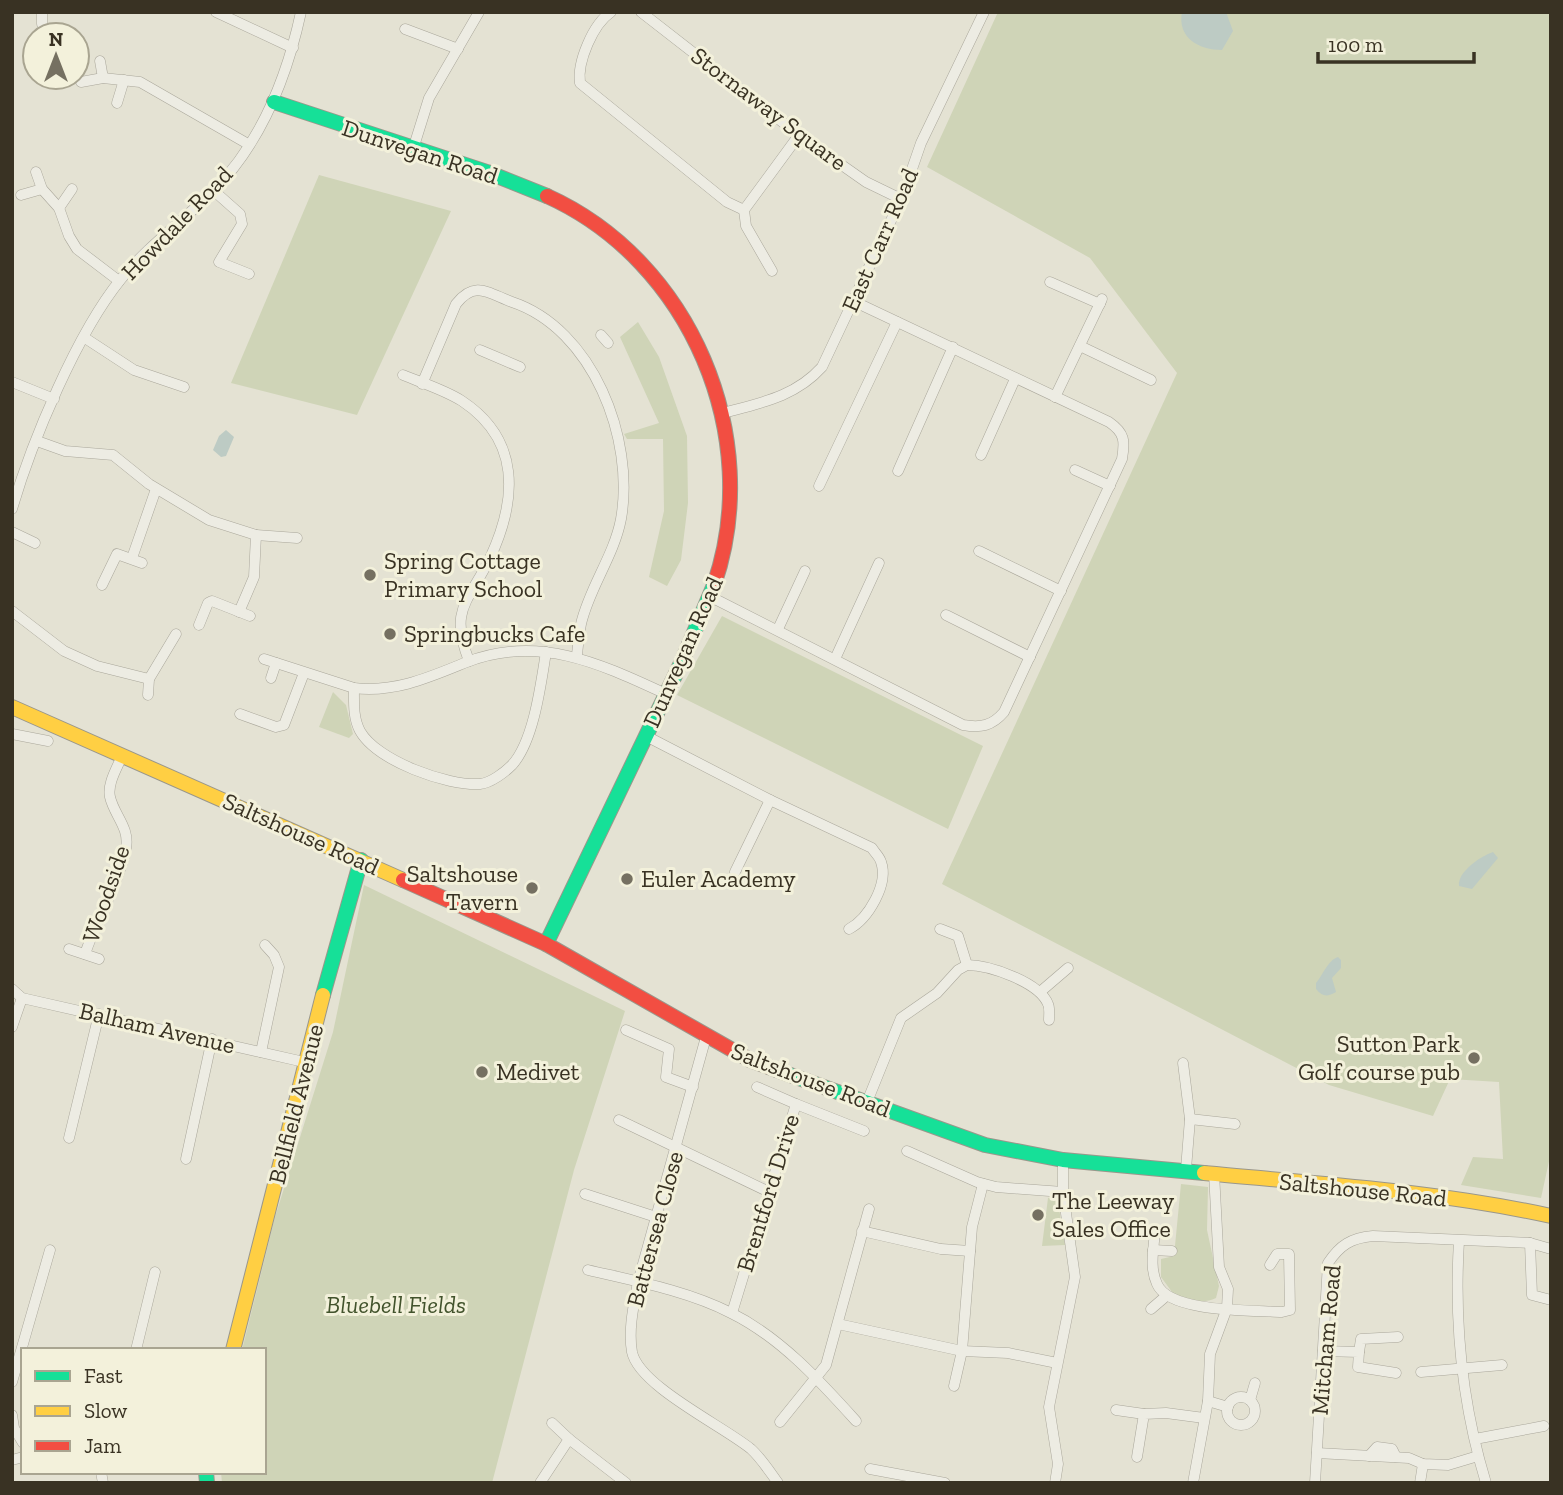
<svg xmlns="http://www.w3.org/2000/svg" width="1563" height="1495" font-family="'Zilla Slab',serif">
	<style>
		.green { fill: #cfd4b7 }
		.water { fill: #bdcbc4 }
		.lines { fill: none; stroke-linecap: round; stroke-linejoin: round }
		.street-casing { stroke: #aaa79b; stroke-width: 11 }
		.fast-casing { stroke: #9a978b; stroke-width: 16 }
		.slow-casing { stroke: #9a978b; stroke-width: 16 }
		.jam-casing { stroke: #9a978b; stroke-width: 16 }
		.street { stroke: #edece3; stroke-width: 10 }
		.fast { stroke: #16e098; stroke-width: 14 }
		.slow { stroke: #ffcf43; stroke-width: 14 }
		.jam { stroke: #f24e42; stroke-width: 14 }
		.poi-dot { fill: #757061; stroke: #f3f1db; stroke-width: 2.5 }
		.labels { text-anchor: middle; stroke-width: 6; stroke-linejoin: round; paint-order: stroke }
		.street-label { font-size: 24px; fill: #393223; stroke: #f3f1db }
		.poi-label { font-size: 24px; fill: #393223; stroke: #f3f1db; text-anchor: start }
		.park-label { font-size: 24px; font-style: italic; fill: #42532c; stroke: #f3f1db }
	</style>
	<rect width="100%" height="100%" fill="#e4e2d3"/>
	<!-- green -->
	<g class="green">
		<polygon points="998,12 1551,12 1551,1152 1541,1198 1461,1185 1473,1157 1503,1159 1499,1082 1450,1079 1433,1116 1329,1085 942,884 1177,373 1090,258 927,167"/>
		<polygon points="319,175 451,211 357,415 231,383"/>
		<polygon points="638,322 659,357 687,436 688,503 681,560 667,586 649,577 664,511 663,439 627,439 624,434 659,423 620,337"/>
		<polygon points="722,616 983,746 948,829 677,695"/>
		<polygon points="333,692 346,705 353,734 349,738 319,727"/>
		<polygon points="364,885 625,1011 574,1170 492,1483 222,1483 221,1472 264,1472 264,1350 242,1350 275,1217 333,1032"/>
		<path d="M1181 1184 1208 1187 1207 1230 1219 1286 1216 1298C1202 1305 1189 1299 1175 1296L1161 1277V1259L1174 1256Z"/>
		<polygon points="1057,1196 1065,1245 1042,1246 1048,1198"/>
	</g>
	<!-- water -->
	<g class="water">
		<path d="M1182 12H1226L1233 31 1222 50C1199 50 1177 38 1182 12Z"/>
		<polygon points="226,430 234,437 226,456 221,457 213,450 219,436"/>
		<path d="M1493 852 1498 858 1472 889 1459 886C1457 872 1481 856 1493 852Z"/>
		<path d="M1338 957 1341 960V968L1332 978 1336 992C1327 997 1323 997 1316 989V983C1323 975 1328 960 1338 957Z"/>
	</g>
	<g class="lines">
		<!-- street casing -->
		<g class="street-casing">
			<g id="street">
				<polyline points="216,12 293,48"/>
				<path d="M611 12C593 24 577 62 580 83L727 202 744 210"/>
				<polyline points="641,12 799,135 866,182 901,199"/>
				<polyline points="42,24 42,12"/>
				<polyline points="405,29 458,49"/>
				<polyline points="100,61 103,78"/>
				<polyline points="81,82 103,78 140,82 248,144"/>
				<polyline points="117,103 124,80"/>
				<polyline points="414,146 429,98 479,12"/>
				<polyline points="36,172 42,189 59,208 69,236 77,249 119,281"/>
				<polyline points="213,190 240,214 242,224 219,262 249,274"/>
				<polyline points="21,195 42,189"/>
				<polyline points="59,208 72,189"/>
				<polyline points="772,271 746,226 744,210 799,135"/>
				<polyline points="1050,282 1100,304"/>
				<polyline points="601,335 608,343"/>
				<polyline points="85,338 134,370 184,387"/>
				<polyline points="1080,346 1151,380"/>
				<polyline points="480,350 520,367"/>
				<path d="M403 375C422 383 445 390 462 401 521 440 517 500 490 558 468 603 449 609 469 661"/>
				<polyline points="12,382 54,399"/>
				<path d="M422 384 456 304C475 280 488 293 512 302 593 329 635 439 621 519 614 556 589 588 581 624 579 634 578 645 577 655"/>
				<polyline points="1055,397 1102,299"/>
				<path d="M723 413C760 403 795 397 822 367L903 195 921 143 984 12"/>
				<polyline points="37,441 65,451 113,455 149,484 209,520 256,535 254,577 239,612"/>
				<polyline points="981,455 1015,379"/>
				<polyline points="1075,470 1110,486"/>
				<polyline points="898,471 953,347"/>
				<polyline points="819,486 897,322"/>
				<path d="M12 509C32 441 77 333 121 279 148 246 183 221 213 191 261 143 287 77 301 12"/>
				<polyline points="12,532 35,543"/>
				<polyline points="256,535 297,538"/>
				<polyline points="979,551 1061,591"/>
				<polyline points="132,558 156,489"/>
				<polyline points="102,585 117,554 142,563"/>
				<path d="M711 597 963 725C981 728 992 726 1004 712L1122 459C1125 441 1125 433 1109 422L853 301"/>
				<polyline points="12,611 64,651 97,666 149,679"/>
				<polyline points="946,615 1030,657"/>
				<polyline points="199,625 208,603 212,601 250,616"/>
				<polyline points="778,629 805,571"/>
				<path d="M264 659 354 688C395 693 430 677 467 662 539 634 601 664 666 694"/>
				<polyline points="835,659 879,563"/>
				<polyline points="271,678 276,663"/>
				<path d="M354 688C354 703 353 718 360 731 377 761 447 786 480 784 491 783 505 772 512 765 534 741 541 683 546 652"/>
				<polyline points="148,695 149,679 176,634"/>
				<polyline points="240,714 276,727 284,725 304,673"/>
				<polyline points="12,734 48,741"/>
				<polyline points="646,736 770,800 735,872"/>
				<path d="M770 800 872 848C874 852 880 857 881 862 889 884 868 919 849 929"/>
				<polyline points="940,929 958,936 967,965"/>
				<polyline points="69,949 99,959"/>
				<path d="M85 954C97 918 118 886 126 848 130 828 114 815 110 797 107 784 117 768 122 756"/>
				<polyline points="12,989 22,998 304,1062"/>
				<polyline points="1040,992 1068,968"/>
				<polyline points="12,1027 22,998"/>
				<polyline points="626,1030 669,1049 666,1077 693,1087"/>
				<path d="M706 1037 638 1282C634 1304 628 1329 632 1352 639 1386 723 1426 751 1449 761 1458 770 1472 778 1483"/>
				<polyline points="261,1052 279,967 274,955 265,945"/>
				<polyline points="1183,1063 1190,1119 1186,1169"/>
				<polyline points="757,1087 796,1104"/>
				<path d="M867 1102 901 1018 937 993 958 970 967 965C989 965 1039 982 1048 1004 1050 1008 1049 1015 1049 1020"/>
				<polyline points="1190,1119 1235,1124"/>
				<polyline points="619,1120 767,1191"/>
				<polyline points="69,1138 99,1014"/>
				<polyline points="907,1151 977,1182 996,1187 1063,1192"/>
				<polyline points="186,1159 212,1039"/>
				<polyline points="585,1194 656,1217"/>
				<path d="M1155 1230C1154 1248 1149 1267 1157 1284 1169 1313 1253 1310 1282 1312L1290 1310 1289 1254H1277L1270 1265"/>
				<polyline points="862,1231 941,1249 970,1251"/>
				<path d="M1459 1241C1454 1323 1462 1404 1486 1483"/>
				<polyline points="1530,1243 1532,1295 1551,1300"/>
				<polyline points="1153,1250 1172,1251"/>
				<path d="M588 1270C635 1281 688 1291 731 1313 780 1337 820 1381 856 1421"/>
				<polyline points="1151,1309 1165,1297"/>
				<polyline points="732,1313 796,1104 864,1131"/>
				<polyline points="838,1324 962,1351 1008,1353 1057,1363"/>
				<polyline points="136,1350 155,1272"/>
				<polyline points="1323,1351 1359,1352 1358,1367 1396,1373"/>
				<polyline points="1359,1352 1361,1339 1398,1337"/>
				<polyline points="1421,1372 1502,1365"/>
				<polyline points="12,1382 50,1250"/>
				<polyline points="954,1386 962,1351 972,1227 983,1184"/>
				<circle cx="1241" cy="1411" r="14"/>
				<polyline points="1250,1400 1255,1383"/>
				<polyline points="1208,1401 1228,1407"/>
				<polyline points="1116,1410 1144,1414"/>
				<polyline points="12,1415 14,1428 23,1443"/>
				<polyline points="780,1422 826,1365 869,1209"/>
				<polyline points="552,1423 569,1439"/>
				<polyline points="1475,1439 1544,1426"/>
				<polyline points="1317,1453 1409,1458 1423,1464 1448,1465 1478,1456"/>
				<polyline points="1369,1456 1377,1447 1392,1449 1396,1457"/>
				<polyline points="1137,1457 1144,1414 1166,1413 1204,1418"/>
				<polyline points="12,1460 23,1457"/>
				<polyline points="870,1469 945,1483"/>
				<polyline points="101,1472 103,1483"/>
				<polyline points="540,1483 569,1439 626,1483"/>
				<polyline points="1055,1483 1058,1464 1049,1407 1075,1277 1063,1192 1063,1160"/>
				<polyline points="1193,1483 1208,1401 1210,1354 1227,1308 1228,1289 1219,1267 1214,1173"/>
				<path d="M1315 1483 1328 1263C1340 1245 1351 1238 1373 1236L1530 1243 1551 1249"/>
				<polyline points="1420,1483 1423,1464"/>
			</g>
		</g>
		<!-- fast casing -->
		<g class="fast-casing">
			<g id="fast">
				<polyline points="274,102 487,172 547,196"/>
				<polyline points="546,944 682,661 714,585"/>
				<polyline points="323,995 361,860"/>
				<polyline points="782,1072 985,1145 1063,1160 1204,1173"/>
				<polyline points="206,1472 207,1483"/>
			</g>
		</g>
		<!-- slow casing -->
		<g class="slow-casing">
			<g id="slow">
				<polyline points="12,707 403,880"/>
				<path d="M1204 1173C1320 1184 1437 1191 1551 1216"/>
				<polyline points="233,1350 323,995"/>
			</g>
		</g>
		<!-- jam casing -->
		<g class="jam-casing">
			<g id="jam">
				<path d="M547 196C691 261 765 437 714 585"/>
				<polyline points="403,880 546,944 750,1060 782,1072"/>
			</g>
		</g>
		<!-- street -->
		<use href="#street" class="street"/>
		<!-- fast -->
		<use href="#fast" class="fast"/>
		<!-- slow -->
		<use href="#slow" class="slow"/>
		<!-- jam -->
		<use href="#jam" class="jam"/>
	</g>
	<!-- markers -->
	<g class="poi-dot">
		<circle cx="370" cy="575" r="7"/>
		<circle cx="390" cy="634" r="7"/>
		<circle cx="627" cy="879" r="7"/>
		<circle cx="532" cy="888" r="7"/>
		<circle cx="1474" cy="1058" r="7"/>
		<circle cx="482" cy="1072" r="7"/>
		<circle cx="1038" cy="1215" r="7"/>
	</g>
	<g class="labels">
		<!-- street labels -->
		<g class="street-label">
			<text transform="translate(769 109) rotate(37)" y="8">Stornaway Square</text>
			<text transform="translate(420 152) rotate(18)" y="8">Dunvegan Road</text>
			<text transform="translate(177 223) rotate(-46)" y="8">Howdale Road</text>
			<text transform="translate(880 240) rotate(-66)" y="8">East Carr Road</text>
			<text transform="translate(683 652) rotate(-66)" y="8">Dunvegan Road</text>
			<text transform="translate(301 834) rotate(24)" y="8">Saltshouse Road</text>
			<text transform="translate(106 894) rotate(-71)" y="8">Woodside</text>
			<text transform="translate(157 1028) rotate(13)" y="8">Balham Avenue</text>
			<text transform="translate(811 1080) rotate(21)" y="8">Saltshouse Road</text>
			<text transform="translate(296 1104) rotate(-76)" y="8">Bellfield Avenue</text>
			<text transform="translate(1363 1190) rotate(6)" y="8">Saltshouse Road</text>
			<text transform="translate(768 1193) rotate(-73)" y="8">Brentford Drive</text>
			<text transform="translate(655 1229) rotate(-75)" y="8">Battersea Close</text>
			<text transform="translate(1326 1340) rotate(-85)" y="8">Mitcham Road</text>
		</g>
		<!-- poi labels -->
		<g class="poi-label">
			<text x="384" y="569">Spring Cottage<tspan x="384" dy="28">Primary School</tspan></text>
			<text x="404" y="642">Springbucks Cafe</text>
			<text x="518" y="882" text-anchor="end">Saltshouse<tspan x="518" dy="28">Tavern</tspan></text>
			<text x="641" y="887">Euler Academy</text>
			<text x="1460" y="1052" text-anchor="end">Sutton Park<tspan x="1460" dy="28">Golf course pub</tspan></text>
			<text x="496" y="1080">Medivet</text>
			<text x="1052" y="1209">The Leeway<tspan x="1052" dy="28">Sales Office</tspan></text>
		</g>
		<!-- park labels -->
		<g class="park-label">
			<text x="396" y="1313">Bluebell Fields</text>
		</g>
	</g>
	<!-- border -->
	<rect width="1563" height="1495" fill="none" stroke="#393223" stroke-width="28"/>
	<!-- legend -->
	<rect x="21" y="1348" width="245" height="126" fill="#f3f1db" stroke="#a9a591" stroke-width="2"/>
	<rect x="35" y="1371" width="35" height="10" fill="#16e098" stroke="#a9a591" stroke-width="2"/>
	<text x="84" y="1383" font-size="21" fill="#393223">Fast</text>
	<rect x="35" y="1406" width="35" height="10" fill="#ffcf43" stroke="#a9a591" stroke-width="2"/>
	<text x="84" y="1418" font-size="21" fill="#393223">Slow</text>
	<rect x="35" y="1441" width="35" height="10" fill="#f24e42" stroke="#a9a591" stroke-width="2"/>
	<text x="84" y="1453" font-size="21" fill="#393223">Jam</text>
	<!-- north arrow -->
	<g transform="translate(56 56)"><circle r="33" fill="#f3f1db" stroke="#a9a591" stroke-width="2"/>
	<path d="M0-5L12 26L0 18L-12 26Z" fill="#757061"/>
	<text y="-10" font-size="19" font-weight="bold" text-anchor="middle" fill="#393223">N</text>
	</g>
	<!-- scale -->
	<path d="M1318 52v10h156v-10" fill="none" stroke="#393223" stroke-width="3.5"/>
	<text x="1328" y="52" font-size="21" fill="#393223" stroke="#f3f1db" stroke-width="5" paint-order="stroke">100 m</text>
</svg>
